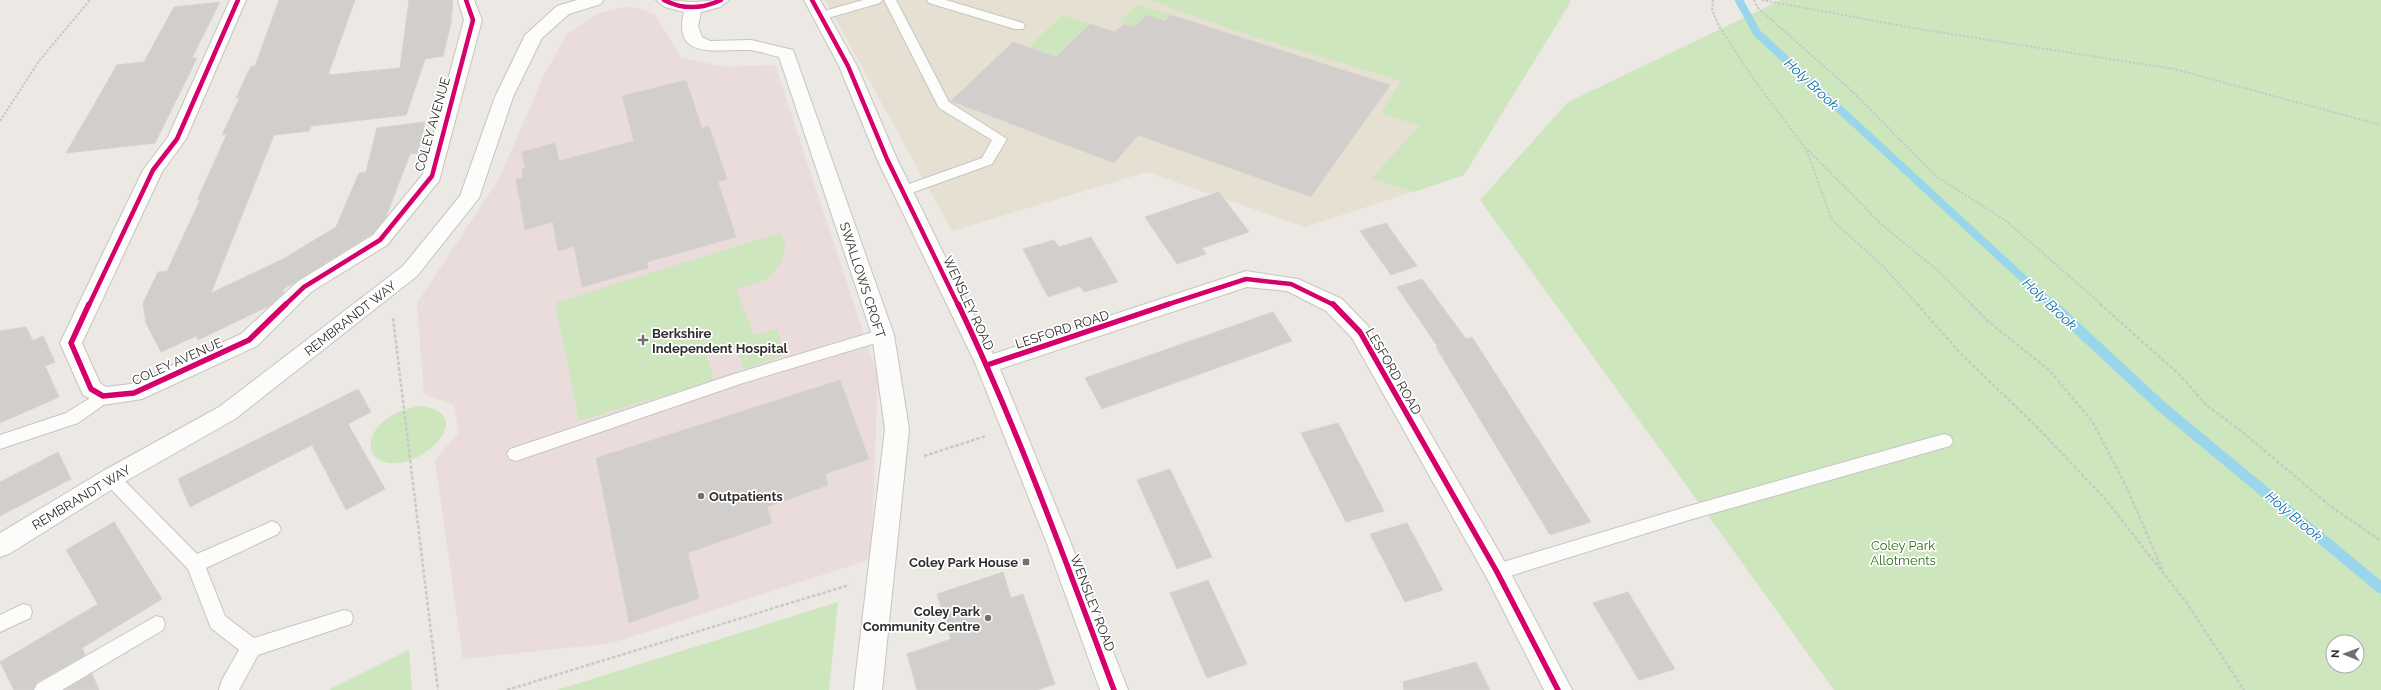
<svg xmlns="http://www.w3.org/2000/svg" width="2381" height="690" font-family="Raleway,sans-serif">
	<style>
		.education { fill: #e6e0d3 }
		.medical { fill: #e9dcdb }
		.green { fill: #cee6be; fill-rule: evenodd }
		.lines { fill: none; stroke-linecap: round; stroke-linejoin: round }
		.stream-far1 { stroke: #99d6ec; stroke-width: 8 }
		.stream { stroke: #99d6ec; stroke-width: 11 }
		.building { fill: #d1cecb; stroke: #d7d4d0 }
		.service-casing { stroke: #c5c4c5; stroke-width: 2 }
		.minor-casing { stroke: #c5c4c5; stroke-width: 2 }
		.path-far1 { stroke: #c9c9c8; stroke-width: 2; stroke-dasharray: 2.5 1.5; stroke-linecap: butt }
		.path { stroke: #c9c9c8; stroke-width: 2.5; stroke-dasharray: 3.5 2; stroke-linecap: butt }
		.service { fill: #fcfcfb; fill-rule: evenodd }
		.minor { fill: #fcfcfb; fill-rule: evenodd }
		.cycleway-far1-casing { stroke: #fff; stroke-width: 6 }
		.cycleway-casing { stroke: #fff; stroke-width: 8 }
		.cycleway-far1 { stroke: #d6006c; stroke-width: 4.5 }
		.cycleway { stroke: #d6006c; stroke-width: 5.5 }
		.poi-dot { fill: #706f6e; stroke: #fff; stroke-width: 1.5 }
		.labels { text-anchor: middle; stroke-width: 3.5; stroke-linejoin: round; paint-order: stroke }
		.street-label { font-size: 13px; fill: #2e2e2e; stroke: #fff }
		.poi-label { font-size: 13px; font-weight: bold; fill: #2e2e2e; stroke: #fff; text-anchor: start }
		.park-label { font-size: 13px; fill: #2c6e1b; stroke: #fff }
		.water-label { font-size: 14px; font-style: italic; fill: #0d6fa3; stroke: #fff }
	</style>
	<rect width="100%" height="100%" fill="#ece8e4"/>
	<!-- education -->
	<polygon class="education" points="825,0 1569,0 1571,1 1464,175 1305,227 1147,172 952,231"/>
	<!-- medical -->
	<polygon class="medical" points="629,6 655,14 681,58 726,67 775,65 878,377 871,559 612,643 463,659 435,460 459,432 454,405 424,394 417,303 499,179 544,75 567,34 597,14"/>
	<!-- green -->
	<g class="green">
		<polygon points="1150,0 1569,0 1571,1 1464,175 1414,192 1371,178 1420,126 1381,113 1401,81 1233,30"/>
		<path d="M1781 0H2381V690H1834L1480 200 1568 102ZM2333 642H2357V666H2333Z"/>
		<polygon points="1137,4 1171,15 1165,21 1147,15 1135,27 1119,22"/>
		<polygon points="1062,15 1090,24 1056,57 1029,47"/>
		<polygon points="779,233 786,245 781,263 766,280 736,289 754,335 778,329 783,355 744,369 736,348 707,356 714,380 579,421 555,303"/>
		<path d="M421 406C478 413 425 468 389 463 363 459 368 433 384 421 395 412 407 408 421 406Z"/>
		<polygon points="838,602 829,690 557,690"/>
		<polygon points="409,650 412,690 330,690 332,688"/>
	</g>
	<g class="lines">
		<!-- stream-far1 -->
		<polyline class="stream-far1" points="1739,0 1757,33 2052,305"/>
		<!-- stream -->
		<polyline class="stream" points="2051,304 2162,407 2381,588"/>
	</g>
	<!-- building -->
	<g class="building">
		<polygon points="279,0 355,0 328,75 400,68 409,0 453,0 451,23 443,56 425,59 406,115 311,126 309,131 274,135 211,293 283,259 336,227 359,173 366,172 377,128 425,122 418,153 410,154 386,217 372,234 282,290 284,292 269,306 198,340 196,336 161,352 146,323 143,303 158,272 167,271 200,200 197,200 227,134 222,135 240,97 236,98 251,66 255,66"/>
		<polygon points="220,2 192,58 197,58 155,143 66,153 117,65 144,62 174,7"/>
		<polygon points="1147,15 1165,21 1171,15 1390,85 1311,197 1138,135 1114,163 951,101 1013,42 1056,57 1090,24 1115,32 1124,24 1135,27"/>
		<polygon points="686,80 702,128 709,126 727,179 718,182 736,237 647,262 648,268 582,287 574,246 558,251 553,222 525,230 516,179 523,178 522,169 525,168 522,152 555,143 559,161 634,141 622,96"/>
		<polygon points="1219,192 1249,232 1202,248 1206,254 1177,264 1145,217"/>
		<polygon points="1386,223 1401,244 1417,266 1391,275 1360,231"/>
		<polygon points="1091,237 1118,282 1084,292 1080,286 1048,297 1023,249 1054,240 1059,247"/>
		<polygon points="1422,279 1466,339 1472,337 1591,522 1550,535 1436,347 1438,347 1397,287"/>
		<polygon points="1273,312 1292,341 1102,409 1085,378"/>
		<polygon points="26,327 33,341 43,336 55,362 45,366 59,397 0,423 0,331"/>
		<polygon points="840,380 869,459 825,474 828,485 767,507 772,523 688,553 699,598 629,623 596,458"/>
		<polygon points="358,389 371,412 348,424 385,489 346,510 312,445 190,507 178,479"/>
		<polygon points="1338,423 1384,511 1346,522 1301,433"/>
		<polygon points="58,452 71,479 0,516 0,482"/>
		<polygon points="1170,469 1212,557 1177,569 1137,480"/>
		<polygon points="114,522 162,599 82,648 85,655 36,683 33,690 14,690 0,662 98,604 66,550"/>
		<polygon points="1407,523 1443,590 1405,602 1370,534"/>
		<polygon points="1003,572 1011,598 1023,594 1055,684 1037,690 917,690 907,654 951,639 937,594"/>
		<polygon points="1208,580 1247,664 1207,678 1170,593"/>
		<polygon points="1628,592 1651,630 1675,669 1639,680 1593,603"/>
		<polygon points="1476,662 1490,690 1404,690 1403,682"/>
		<polygon points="92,674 99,690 65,690"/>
	</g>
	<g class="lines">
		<!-- service casing -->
		<g class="service-casing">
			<g id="service">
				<polygon points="863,0 882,0 880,3 821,20 815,16 817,13"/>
				<polygon points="884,0 896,0 949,102 1007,139 992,164 903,196 898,194 896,191 898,188 982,158 992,140 939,108"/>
				<polygon points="927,0 946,0 1023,23 1025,26 1023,29 1015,29 929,3"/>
				<polygon points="883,329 889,331 891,335 889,339 743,383 516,461 510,459 507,454 510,449 734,374"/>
				<polygon points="103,390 109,391 111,396 109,401 78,423 0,449 0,435 66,413"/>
				<polygon points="1944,434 1950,436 1953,441 1950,446 1689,520 1497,580 1490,578 1488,572 1490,566 1497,564 1689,506"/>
				<polygon points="111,471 117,473 197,554 266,524 272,521 278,524 281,529 278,534 206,568 225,616 254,638 344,610 351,612 353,618 351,624 258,655 239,690 219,690 222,680 239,650 211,628 188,569 105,483 102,478 105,473"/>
				<polygon points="23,604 30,606 32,612 30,618 0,632 0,615"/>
				<polygon points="156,616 163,618 165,624 163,630 62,690 34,690 37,684"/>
			</g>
		</g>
		<!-- minor casing -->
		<g class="minor-casing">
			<g id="minor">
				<polygon points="230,0 246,0 186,139 162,172 82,343 100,383 106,387 131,384 241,334 297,282 373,235 423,174 464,20 458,0 474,0 482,20 439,181 387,245 311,292 257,346 142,399 103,405 83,395 60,343 143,170 168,137"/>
				<polygon points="577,0 603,0 601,4 569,14 542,38 513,97 479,198 417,276 235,419 119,485 9,554 0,557 0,533 103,471 219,407 403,266 460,196 495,97 525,35 557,6"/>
				<path d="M656 0 692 2 729 0 720 7 701 12 698 26 702 37 710 41 751 40 793 50 894 335 909 429 882 690H854L885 429 872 335 779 57C770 55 759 51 749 50 718 49 672 61 684 12L665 7Z"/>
				<polygon points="804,0 820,0 857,66 897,159 993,354 1246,271 1298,279 1342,299 1368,326 1506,564 1572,690 1544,690 1488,580 1352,338 1326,311 1287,291 1247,287 1000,369 1070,541 1128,690 1100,690 1046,541 976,365 877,159 839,66"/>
			</g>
		</g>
		<!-- path-far1 -->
		<g class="path-far1">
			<polyline points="1713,0 1712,10 1719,26 1752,77 1806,149 1832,220 1882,265 1918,305"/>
			<polyline points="1754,0 1758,8 1853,92 1937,177 2005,220 2102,305"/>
			<polyline points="1762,0 1919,29 2174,69 2381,125"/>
			<polyline points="0,121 39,61 90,0"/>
			<polyline points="1808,150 1881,224 1937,270 1972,305"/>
		</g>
		<!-- path -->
		<g class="path">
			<polyline points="1917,304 1961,354 2037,427 2106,500 2186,602 2244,690"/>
			<polyline points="1971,304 1989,322 2049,370 2092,421 2126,486 2163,571"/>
			<polyline points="2100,304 2180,375 2206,405 2240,430 2329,505 2381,541"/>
			<polyline points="393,318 438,690"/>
			<polyline points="924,456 986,436"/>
			<polyline points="507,690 849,585"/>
		</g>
		<!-- service -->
		<use href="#service" class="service"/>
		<!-- minor -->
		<use href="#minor" class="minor"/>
		<!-- cycleway-far1 casing -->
		<g class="cycleway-far1-casing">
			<g id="cycleway-far1">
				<path d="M664 0C683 10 702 9 721 0"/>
				<polyline points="812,0 848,66 887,159 958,305"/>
				<polyline points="89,305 153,170 177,139 238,0"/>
				<polyline points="285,305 304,287 380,240 432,176 473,20 466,0"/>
				<polyline points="1166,305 1246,279 1291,284 1334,305"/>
			</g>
		</g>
		<!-- cycleway casing -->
		<g class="cycleway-casing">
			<g id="cycleway">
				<polyline points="89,304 71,343 91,389 103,396 134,393 249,340 286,304"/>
				<path d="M958 304C1018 429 1065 560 1114 690"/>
				<polyline points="1333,304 1360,332 1497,572 1558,690"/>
				<polyline points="987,365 1169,304"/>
			</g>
		</g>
		<!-- cycleway-far1 -->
		<use href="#cycleway-far1" class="cycleway-far1"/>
		<!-- cycleway -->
		<use href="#cycleway" class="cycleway"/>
	</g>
	<!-- markers -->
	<g class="poi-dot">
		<path d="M641 334h4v4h4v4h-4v4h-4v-4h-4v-4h4z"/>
		<circle cx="701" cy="496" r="4"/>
		<rect x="1022" y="558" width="8" height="8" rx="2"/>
		<circle cx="988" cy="618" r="4"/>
	</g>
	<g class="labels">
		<!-- street labels -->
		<g class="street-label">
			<text transform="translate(432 124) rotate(-74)" y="5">COLEY AVENUE</text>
			<text transform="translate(863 280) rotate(72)" y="5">SWALLOWS CROFT</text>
			<text transform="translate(969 303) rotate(65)" y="5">WENSLEY ROAD</text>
			<text transform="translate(350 318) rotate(-38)" y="5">REMBRANDT WAY</text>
			<text transform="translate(1062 329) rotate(-18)" y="5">LESFORD ROAD</text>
			<text transform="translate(177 361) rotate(-24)" y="5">COLEY AVENUE</text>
			<text transform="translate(1394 371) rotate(60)" y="5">LESFORD ROAD</text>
			<text transform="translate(81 497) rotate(-31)" y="5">REMBRANDT WAY</text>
			<text transform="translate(1093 603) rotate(69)" y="5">WENSLEY ROAD</text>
		</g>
		<!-- poi labels -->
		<g class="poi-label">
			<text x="652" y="338">Berkshire<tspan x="652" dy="15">Independent Hospital</tspan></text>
			<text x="709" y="501">Outpatients</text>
			<text x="1018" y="567" text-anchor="end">Coley Park House</text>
			<text x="980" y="616" text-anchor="end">Coley Park<tspan x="980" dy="15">Community Centre</tspan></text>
		</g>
		<!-- park labels -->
		<g class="park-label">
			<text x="1903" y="550">Coley Park<tspan x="1903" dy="15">Allotments</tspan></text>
		</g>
		<!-- water labels -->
		<g class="water-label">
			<text transform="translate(1812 84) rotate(43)" y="5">Holy Brook</text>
			<text transform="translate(2050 304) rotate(43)" y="5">Holy Brook</text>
			<text transform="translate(2294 516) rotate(40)" y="5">Holy Brook</text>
		</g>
	</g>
	<!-- north arrow -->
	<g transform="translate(2345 654) rotate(271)"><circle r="19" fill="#ffffff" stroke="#ababab"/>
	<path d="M0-3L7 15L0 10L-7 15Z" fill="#706f6e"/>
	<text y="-6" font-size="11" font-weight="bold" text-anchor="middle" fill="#2e2e2e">N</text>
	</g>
</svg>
